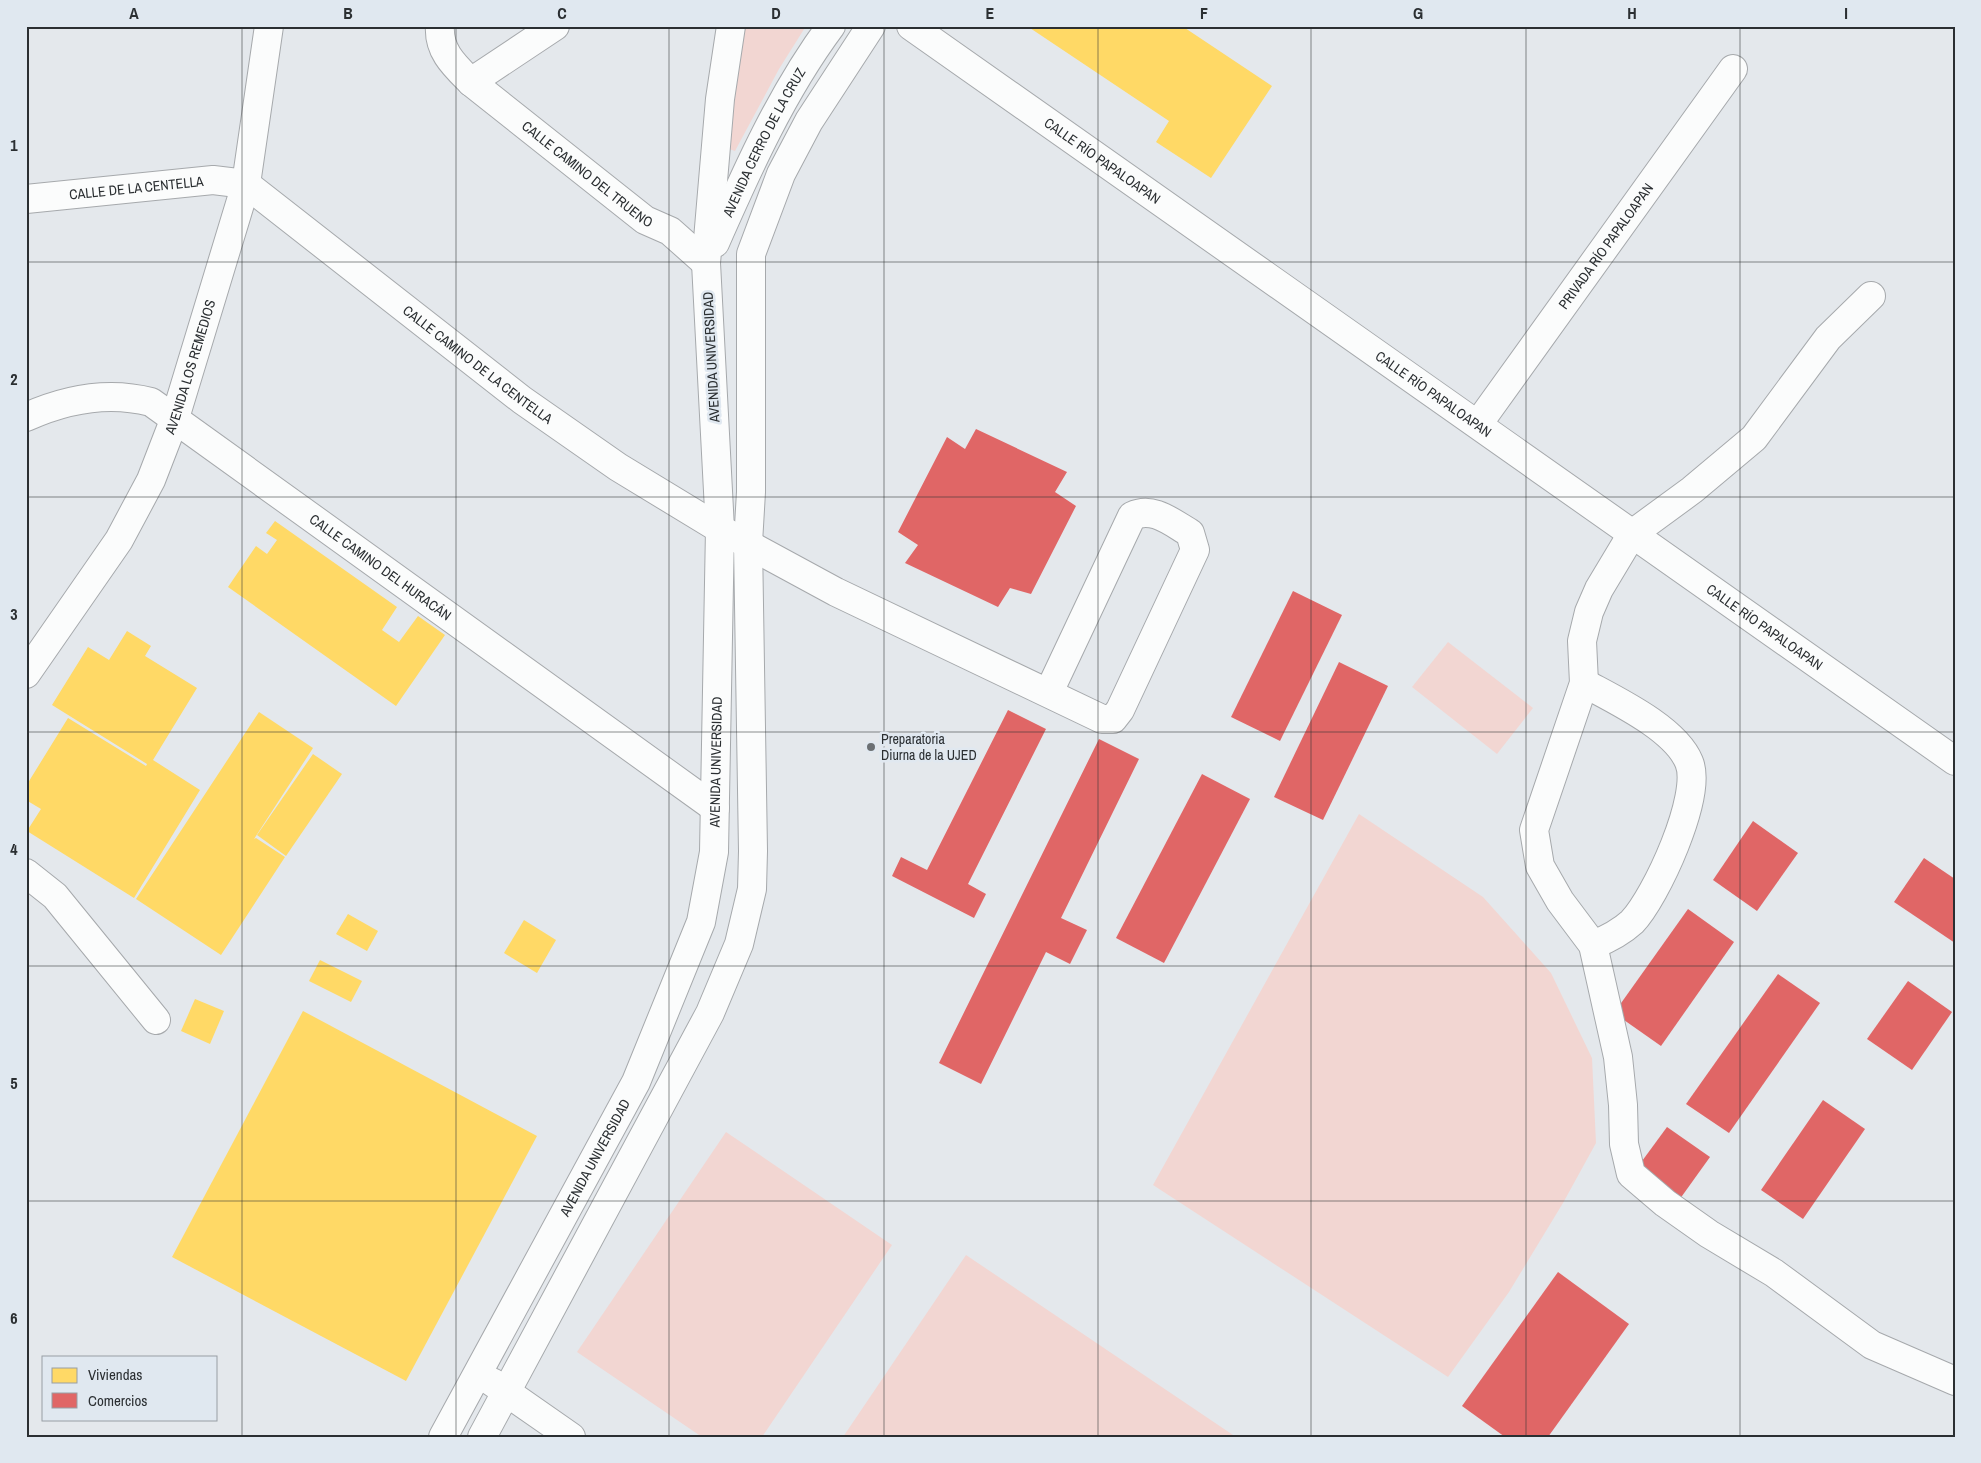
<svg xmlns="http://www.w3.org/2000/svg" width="1981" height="1463" font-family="'Archivo Narrow',sans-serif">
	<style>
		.green { fill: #f2d6d2 }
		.homes { fill: #ffd966 }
		.shops { fill: #e06666 }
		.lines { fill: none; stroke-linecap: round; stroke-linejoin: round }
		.minor-casing { stroke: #a6a9ac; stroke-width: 30 }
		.minor { stroke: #fbfcfc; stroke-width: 28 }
		.grid { fill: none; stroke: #2b2f32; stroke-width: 1; stroke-opacity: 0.55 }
		.poi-dot { fill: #6c7073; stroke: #e0e8f0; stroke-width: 2 }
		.labels { text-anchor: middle; stroke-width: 5; stroke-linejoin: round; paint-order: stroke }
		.street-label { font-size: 14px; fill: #2b2f32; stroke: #e0e8f0 }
		.poi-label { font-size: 14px; fill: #2b2f32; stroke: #e0e8f0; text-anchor: start }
		.neatline { fill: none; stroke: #2b2f32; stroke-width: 2 }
		.grid-label { font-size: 16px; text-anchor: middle; font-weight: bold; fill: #2b2f32 }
	</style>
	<rect width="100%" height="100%" fill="#e4e8ec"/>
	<!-- green -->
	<g class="green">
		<polygon points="741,26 806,26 779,69 735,151 729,149"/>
		<polygon points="1448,642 1533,708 1497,754 1412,687"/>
		<polygon points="1359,814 1483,897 1551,973 1592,1058 1596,1143 1563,1203 1509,1292 1448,1377 1153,1185"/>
		<polygon points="726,1132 892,1245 762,1437 702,1437 577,1352"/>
		<polygon points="966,1255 1236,1437 843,1437"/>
	</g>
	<!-- homes -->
	<g class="homes">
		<polygon points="1027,26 1182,26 1272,86 1211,178 1156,142 1169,121"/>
		<polygon points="275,521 397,607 382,630 399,642 418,616 445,635 396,706 228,587 256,546 267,554 277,540 266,533"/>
		<polygon points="127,631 151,646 145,656 197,688 153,760 200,790 134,898 27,831 41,809 26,800 26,786 68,718 146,766 147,764 52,705 88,647 109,660"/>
		<polygon points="259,712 313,748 254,839 256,838 285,857 221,955 136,899"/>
		<polygon points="313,754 342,774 286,856 257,835"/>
		<polygon points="348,914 378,931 367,951 336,934"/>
		<polygon points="524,920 556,940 537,973 504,953"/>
		<polygon points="320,960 362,981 351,1002 309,981"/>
		<polygon points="195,999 224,1011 210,1044 181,1031"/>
		<polygon points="303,1011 537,1136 406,1381 172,1257"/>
	</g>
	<!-- shops -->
	<g class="shops">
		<polygon points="976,429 1067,472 1055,492 1076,506 1031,594 1010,588 998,607 905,563 918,545 898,532 947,437 965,449"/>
		<polygon points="1293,591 1342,615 1280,741 1231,717"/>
		<polygon points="1339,662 1388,686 1323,820 1274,797"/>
		<polygon points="1008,710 1046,729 968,884 986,894 974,918 892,876 901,857 927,870"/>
		<polygon points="1099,739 1139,759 1061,918 1087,930 1070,964 1046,952 981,1084 939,1063"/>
		<polygon points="1202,774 1250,799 1164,963 1116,938"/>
		<polygon points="1753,821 1798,853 1757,911 1713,880"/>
		<polygon points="1924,858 1955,879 1955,943 1894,902"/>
		<polygon points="1688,909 1734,942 1661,1046 1614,1013"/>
		<polygon points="1778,974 1820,1003 1729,1133 1686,1104"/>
		<polygon points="1908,981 1952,1012 1912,1070 1867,1039"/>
		<polygon points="1823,1100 1865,1129 1803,1219 1761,1190"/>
		<polygon points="1667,1127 1710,1157 1677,1203 1634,1172"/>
		<polygon points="1558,1272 1629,1324 1548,1437 1505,1437 1462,1406"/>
	</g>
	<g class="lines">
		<!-- minor casing -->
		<g class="minor-casing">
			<g id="minor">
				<path id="s1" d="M440 26C438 51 455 66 471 82L645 220 670 231 706 263"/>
				<path id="s2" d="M911 26 1955 761"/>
				<polyline points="471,82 555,26"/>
				<path id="s3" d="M26 199 213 180 246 184 522 400 618 467 720 529 836 592 1102 719H1113L1120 710 1195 550 1190 533C1171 522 1153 506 1132 516L1049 692"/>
				<path id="s4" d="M715 243C748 168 782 92 831 26"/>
				<polyline points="1871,296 1828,338 1754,438 1692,490 1632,534 1599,589 1589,612 1582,641 1584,683 1534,830 1540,866 1560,901 1593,945 1618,1057 1623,1105 1624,1144 1631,1174 1665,1203 1709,1234 1774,1273 1872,1345 1955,1381"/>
				<path id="s5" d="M26 417C66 399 109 391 151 402L715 808"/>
				<path id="s6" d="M1478 424 1733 69"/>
				<path id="s7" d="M26 674 119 540 151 480 175 418 246 184 269 26"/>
				<path d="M1584 683C1615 700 1675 728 1689 762 1703 795 1656 897 1632 922 1620 933 1608 939 1593 945"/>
				<polyline points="26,873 55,896 156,1020"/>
				<polyline points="492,1382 571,1437"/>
				<path id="s8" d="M443 1437 636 1082 701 922 714 852 720 529 706 263 720 99 731 26"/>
				<polyline points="482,1437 710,1013 739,944 752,889 753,851 748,543 751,492 751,254 781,174 809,121 871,26"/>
			</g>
		</g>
		<!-- minor -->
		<use href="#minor" class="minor"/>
	</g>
	<!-- grid -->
	<path class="grid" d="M242 26V1437M456 26V1437M669 26V1437M884 26V1437M1098 26V1437M1311 26V1437M1526 26V1437M1740 26V1437M26 262H1955M26 497H1955M26 732H1955M26 966H1955M26 1201H1955"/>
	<!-- markers -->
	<circle class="poi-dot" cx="871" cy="747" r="5"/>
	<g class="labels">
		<!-- street labels -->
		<g class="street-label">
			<text dy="5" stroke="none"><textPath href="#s4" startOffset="112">AVENIDA CERRO DE LA CRUZ</textPath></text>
			<text dy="5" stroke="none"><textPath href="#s2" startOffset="234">CALLE RÍO PAPALOAPAN</textPath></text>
			<text dy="5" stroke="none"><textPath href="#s1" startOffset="215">CALLE CAMINO DEL TRUENO</textPath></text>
			<text dy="5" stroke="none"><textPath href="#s3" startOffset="111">CALLE DE LA CENTELLA</textPath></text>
			<text dy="5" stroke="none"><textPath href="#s6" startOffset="219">PRIVADA RÍO PAPALOAPAN</textPath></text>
			<text transform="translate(711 357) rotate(-93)" y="5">AVENIDA UNIVERSIDAD</text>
			<text dy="5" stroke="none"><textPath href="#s3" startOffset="515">CALLE CAMINO DE LA CENTELLA</textPath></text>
			<text dy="5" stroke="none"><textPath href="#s7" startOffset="351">AVENIDA LOS REMEDIOS</textPath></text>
			<text dy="5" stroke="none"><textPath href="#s2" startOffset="639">CALLE RÍO PAPALOAPAN</textPath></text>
			<text dy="5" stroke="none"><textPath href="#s5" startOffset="411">CALLE CAMINO DEL HURACÁN</textPath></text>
			<text dy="5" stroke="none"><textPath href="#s2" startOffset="1044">CALLE RÍO PAPALOAPAN</textPath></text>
			<text dy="5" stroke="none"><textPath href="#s8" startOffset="738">AVENIDA UNIVERSIDAD</textPath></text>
			<text dy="5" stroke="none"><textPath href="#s8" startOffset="318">AVENIDA UNIVERSIDAD</textPath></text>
		</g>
		<!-- poi labels -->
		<g class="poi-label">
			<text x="881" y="744">Preparatoria<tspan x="881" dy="16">Diurna de la UJED</tspan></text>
		</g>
	</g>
	<!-- border -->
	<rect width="1981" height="1463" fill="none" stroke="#e0e8f0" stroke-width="55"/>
	<!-- legend -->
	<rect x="42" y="1356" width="175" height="65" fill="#e0e8f0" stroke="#989ea4"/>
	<rect x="52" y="1368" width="25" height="15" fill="#ffd966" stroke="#989ea4"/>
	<text x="88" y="1380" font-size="15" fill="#2b2f32">Viviendas</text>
	<rect x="52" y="1393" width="25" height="15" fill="#e06666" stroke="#989ea4"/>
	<text x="88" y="1406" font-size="15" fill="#2b2f32">Comercios</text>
	<rect x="28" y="28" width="1926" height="1408" class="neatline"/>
	<g class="grid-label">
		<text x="134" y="19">A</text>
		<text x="348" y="19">B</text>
		<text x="562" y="19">C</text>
		<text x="776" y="19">D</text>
		<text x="990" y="19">E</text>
		<text x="1204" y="19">F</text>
		<text x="1418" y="19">G</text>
		<text x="1632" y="19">H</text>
		<text x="1846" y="19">I</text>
		<text x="14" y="151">1</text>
		<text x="14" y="385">2</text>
		<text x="14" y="620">3</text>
		<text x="14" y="855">4</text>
		<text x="14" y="1089">5</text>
		<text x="14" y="1324">6</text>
	</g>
</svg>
